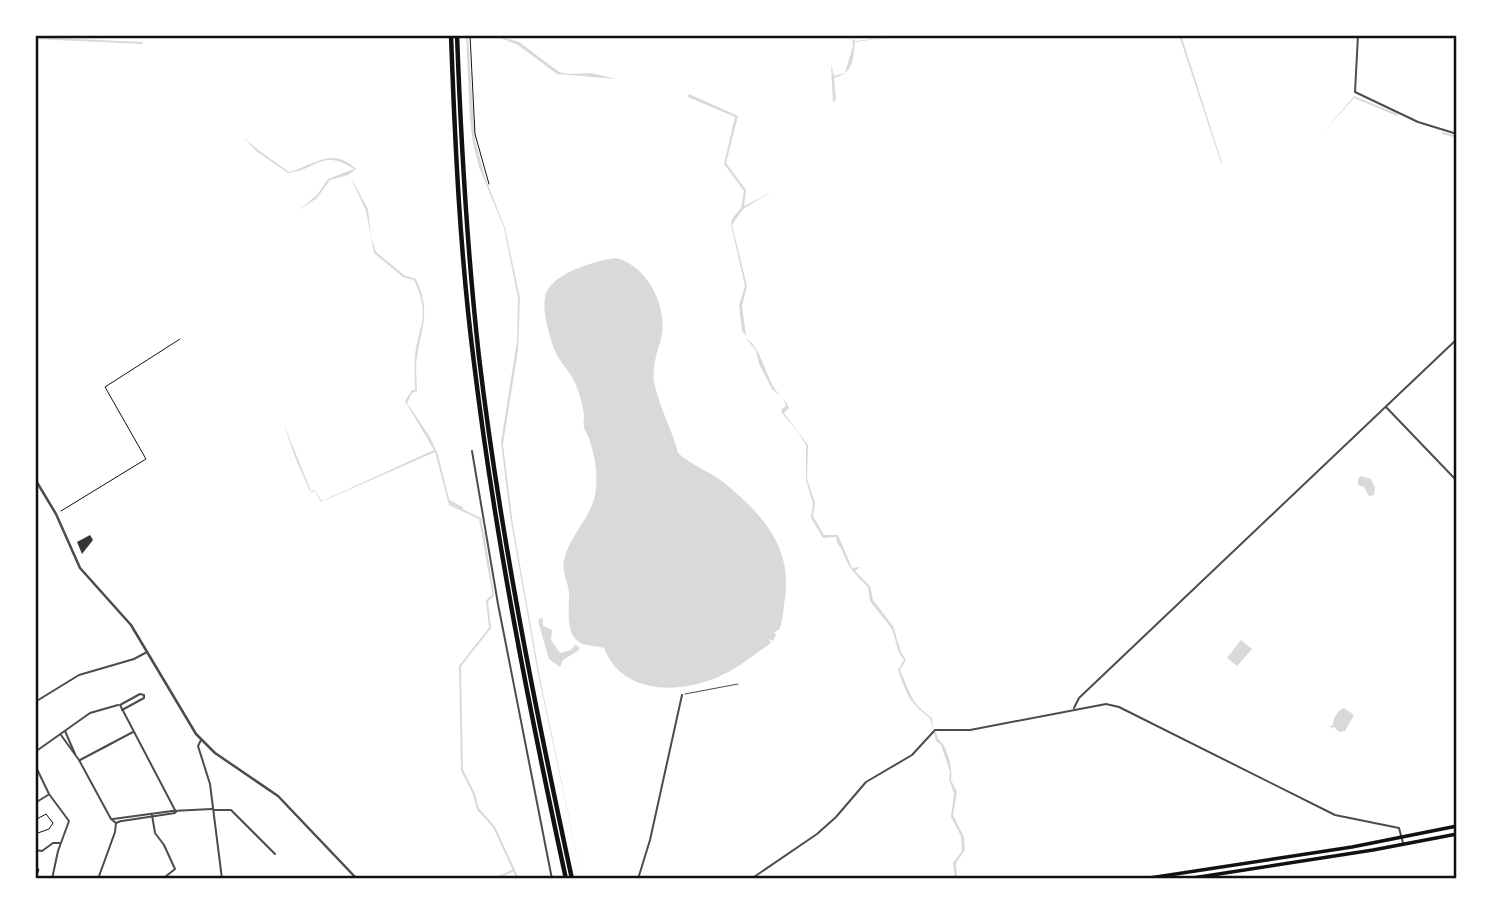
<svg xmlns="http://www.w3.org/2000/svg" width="1492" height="914" font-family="Lora,serif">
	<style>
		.water { fill: #d9d9d9 }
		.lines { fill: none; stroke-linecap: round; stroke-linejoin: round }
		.stream { stroke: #d9d9d9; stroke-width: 2 }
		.building { fill: #353535 }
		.path { stroke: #111; stroke-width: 1 }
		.service { stroke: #4c4c4c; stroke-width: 1 }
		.minor { stroke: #4c4c4c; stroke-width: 2 }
		.tertiary { stroke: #4c4c4c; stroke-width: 2.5 }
		.primary { stroke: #111; stroke-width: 3.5 }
		.motorway { stroke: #111; stroke-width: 4.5 }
		.neatline { fill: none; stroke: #111; stroke-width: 2.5 }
	</style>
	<rect width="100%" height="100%" fill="#fff"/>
	<!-- water -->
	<g class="water">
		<polygon points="466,35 468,35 475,140 485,177 505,228 520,298 518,350 503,444 513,525 540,678 582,879 538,674 510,516 501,442 517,341 518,298 504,228 479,167 473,143 470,119"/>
		<polygon points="493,35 519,42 559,72 568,74 591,73 617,79 557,74 518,45"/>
		<polygon points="1179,35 1181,35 1222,163 1221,163"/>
		<path d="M892 37 855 42C853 61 853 73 834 78L836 99 833 103 831 64 834 76 845 73 853 46 852 39 855 41Z"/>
		<polygon points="689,94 738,116 726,163 746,190 744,206 771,192 743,209 732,225 747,286 742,306 746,336 742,331 739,305 745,286 731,225 732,219 741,208 744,191 724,164 735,117 688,97"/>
		<polygon points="1354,96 1398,114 1397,116 1354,98 1323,133"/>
		<path d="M244 137 257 149 289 172C315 165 332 146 356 169L348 175 330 180 317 198 299 210 317 195 328 179 354 169C321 148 318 170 288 173L256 151Z"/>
		<path d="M350 176 368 209 371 237 376 252 404 275 416 279C431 311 422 325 417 357 415 368 417 380 417 391L412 393 407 403 430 437 438 455 450 503 481 518 494 593 493 597 479 519 449 505 435 452 321 502 315 491 312 492 310 491 295 457 283 422 311 491 315 490 322 501 434 450 405 401 412 390H415C415 379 414 367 415 356 419 321 431 318 414 280L403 277 374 253 366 211Z"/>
		<path d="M615 258C647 264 669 308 661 339 657 353 652 367 654 382 659 407 672 429 678 453 691 465 709 471 723 482 763 514 795 550 784 604 783 613 783 621 779 630L774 632 776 635 773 641 769 639 771 643C753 656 735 670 716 678 676 694 622 694 604 648 597 646 590 646 583 644 565 638 569 611 569 597 570 584 561 573 564 560 570 533 594 516 596 488 598 473 594 451 588 436 587 433 584 430 584 427 583 423 584 420 584 416 583 406 580 395 576 385 571 372 559 362 554 349 549 335 541 308 546 293 555 272 596 261 615 258Z"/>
		<path d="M746 338C760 347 764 370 773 386 778 395 785 398 789 408L784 413 808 445 807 479 815 503 813 516 824 535H838L852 568 860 567 855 571 870 586 873 600 893 626 901 652 906 660 900 670C911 694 910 702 932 718L933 730 930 718C910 704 906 693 898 670L904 660 899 653 892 629 870 601 868 587C856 575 849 569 843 553 841 546 837 546 836 537L823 538 811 518 813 504 806 480V445L798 432 782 413 781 410 786 406 783 398 772 389 759 364 756 351Z"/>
		<polygon points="1361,476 1371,479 1375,488 1374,495 1369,496 1364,487 1358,485 1358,479"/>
		<polygon points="540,618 543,619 543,626 552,630 551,640 560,653 571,650 575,645 579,647 579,650 563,660 560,667 549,659 538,621"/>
		<polygon points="1241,640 1252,649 1237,666 1227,658"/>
		<path d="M1344 708 1354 715 1345 731 1339 732 1334 727 1331 728 1330 726 1333 725C1333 718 1338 710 1344 708Z"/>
		<path d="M936 732 938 739C947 745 953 768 951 780L957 792 953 815 964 837 965 850 956 863 957 879H955L953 863 962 851 961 836 951 817 954 793 949 779 950 772 941 745 936 741 934 733Z"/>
	</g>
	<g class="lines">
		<!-- stream -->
		<g class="stream">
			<polyline points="35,38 142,43"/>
			<polyline points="1443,133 1457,137"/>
			<polyline points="449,501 462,508"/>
			<polyline points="483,533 489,569"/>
			<polyline points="493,595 487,601 490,628 460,666 462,770 474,794 478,809 494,827 518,879"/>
			<polyline points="494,879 514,870"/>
		</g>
	</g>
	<!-- building -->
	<polygon class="building" points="90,535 93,540 82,554 77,542"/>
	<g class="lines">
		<!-- path -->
		<g class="path">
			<polyline points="470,35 475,134 489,184"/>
			<polyline points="61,511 146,459 105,387 180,339"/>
			<polyline points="35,823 37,819 46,814 53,823 49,829 35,834"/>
			<polyline points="35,864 39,870 35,879"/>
		</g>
		<!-- service -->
		<polyline class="service" points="685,694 738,684"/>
		<!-- minor -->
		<g class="minor">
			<polyline points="1358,35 1355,92 1418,122 1457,134"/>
			<polyline points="1386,407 1457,481"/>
			<polyline points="472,451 498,604 552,879"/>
			<polyline points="35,702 79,675 134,659 147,652"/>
			<polyline points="1074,708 1079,698 1457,339"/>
			<polyline points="122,710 144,698 144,695 140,694 120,705 176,812"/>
			<polyline points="65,731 75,754"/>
			<polyline points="61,735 79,760 111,819 116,823"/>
			<polyline points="201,740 198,746 210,784 222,879"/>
			<polyline points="103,748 112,743"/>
			<polyline points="35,752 90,713 118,705"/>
			<polyline points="80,760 133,732"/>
			<polyline points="35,765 49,794 69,821 58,851 52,879"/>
			<polyline points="35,803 48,795"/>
			<polyline points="214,810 231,810 275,854"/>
			<polyline points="152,815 155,833 164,845 175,869 165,877 157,879"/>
			<polyline points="113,819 172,811 212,809"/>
			<polyline points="122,821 175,813"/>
			<polyline points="35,850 42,851 53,843 60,843"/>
			<polyline points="98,879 115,832 116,823 121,821"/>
			<polyline points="148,879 152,879"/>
			<polyline points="638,879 650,840 682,695"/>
			<polyline points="751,879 817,834 836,817 866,782 912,755 935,730 970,730 1106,704 1119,707 1335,815 1399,828 1403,843"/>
		</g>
		<!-- tertiary -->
		<polyline class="tertiary" points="35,479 56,514 80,568 131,625 196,734 215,753 278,796 357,879"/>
		<!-- primary -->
		<g class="primary">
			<polyline points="1143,879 1352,847 1457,826"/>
			<polyline points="1186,879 1373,850 1457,834"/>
		</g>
		<!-- motorway -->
		<g class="motorway">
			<path d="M451 35C455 144 460 254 474 363 495 536 529 708 566 879"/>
			<path d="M457 35C461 143 467 250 479 357 500 533 535 707 572 879"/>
		</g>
	</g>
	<!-- border -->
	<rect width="1492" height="914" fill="none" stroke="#ffffff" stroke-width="74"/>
	<rect x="37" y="37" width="1418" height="840" class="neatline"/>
</svg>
